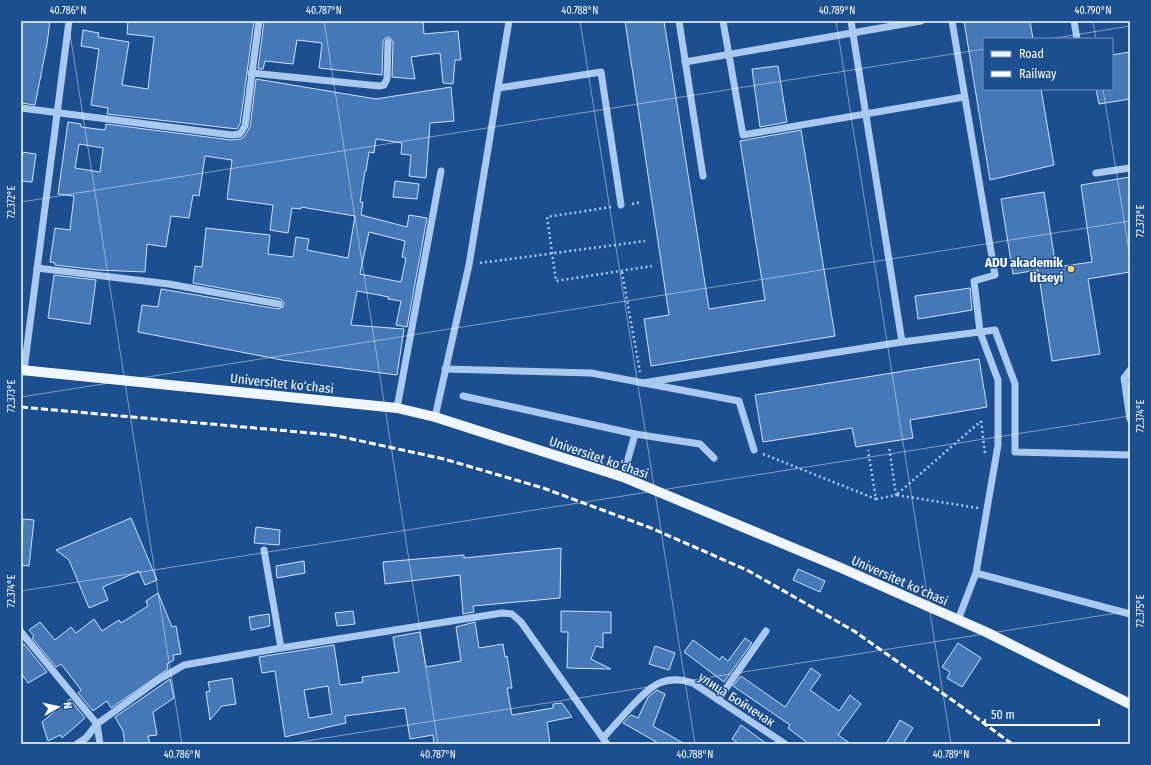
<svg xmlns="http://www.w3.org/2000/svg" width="1151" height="765" font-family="'Fira Sans Condensed',sans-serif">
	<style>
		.building { fill: #4478b7; stroke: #cfe3fa; fill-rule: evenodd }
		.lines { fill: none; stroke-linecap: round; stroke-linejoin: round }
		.path { stroke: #a9c9ee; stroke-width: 2.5; stroke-dasharray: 2 3; stroke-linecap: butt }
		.minor { stroke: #a9c9ee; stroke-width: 7 }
		.major { stroke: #f0f6ff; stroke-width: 10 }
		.rail { stroke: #fff; stroke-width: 3; stroke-dasharray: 7 3; stroke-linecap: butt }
		.ticks { fill: none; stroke: #fff; stroke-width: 1; stroke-opacity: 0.45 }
		.poi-dot { fill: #ffd166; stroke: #1b4f8f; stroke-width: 1.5 }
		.labels { text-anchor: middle; stroke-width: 3; stroke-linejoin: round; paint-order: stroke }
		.poi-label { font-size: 13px; font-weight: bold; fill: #fff; stroke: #1b4f8f; text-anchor: end }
		.street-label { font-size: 13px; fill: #fff; stroke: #1b4f8f }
		.neatline { fill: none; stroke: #fff; stroke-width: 1.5 }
		.ticks-label { font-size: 10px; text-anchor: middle; fill: #fff }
	</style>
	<rect width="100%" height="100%" fill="#1b4f8f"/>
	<!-- building -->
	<g class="building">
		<polygon points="21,21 50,21 47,44 35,105 21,103"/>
		<polygon points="128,21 254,21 240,124 237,129 107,114 108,108 91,105 99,49 81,46 83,30 99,33 98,37 129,42 122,85 148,89 154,37 127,34"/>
		<polygon points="264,21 423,21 424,34 458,31 461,60 455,60 453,84 443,83 440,53 411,57 415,79 392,77 393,42 389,37 385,38 383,41 382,75 319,68 322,43 297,40 293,64 265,61 263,69 258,69"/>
		<polygon points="625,21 664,21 709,309 765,300 740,141 801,130 835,336 651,366 644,319 669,315"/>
		<polygon points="964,21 1030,21 1033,39 984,39 984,89 1041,89 1054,165 990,180"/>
		<polygon points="1130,52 1130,99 1099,104 1096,89 1112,89 1112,55"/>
		<polygon points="778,66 787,122 760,127 752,69"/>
		<path d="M256 79 376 99 451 87 454 121 430 123 426 178 409 176 411 155 401 154 402 143 376 139 374 153 369 152 366 171H365L360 202H363L361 215 407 227 409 215 427 218 407 327 396 325 401 301 388 299 389 297 357 291 351 325 404 329 397 375 282 360 138 332 142 305 158 307 161 289 278 309 283 307 284 302 280 299 193 283 195 266 202 267 206 228 270 235 268 254 293 257 296 237 309 239 307 250 348 258 355 216 301 207V209L292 208 288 233 270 230 273 205 227 199 232 160 205 156 199 196 193 195 189 218 171 216 166 247 147 244 145 272 98 270 55 265V263L50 262 55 228 70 230 74 196 58 194 68 122 81 124V127L105 130 106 124 231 140 241 139 244 137 250 127ZM79 144 103 148 100 172 75 168ZM369 232 405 241 402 257 406 258 401 282 360 274Z"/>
		<polygon points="21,152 36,154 32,182 21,181"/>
		<polygon points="1130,177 1130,272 1088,279 1100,354 1052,361 1038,270 1013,274 1001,199 1044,192 1056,267 1092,262 1081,185"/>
		<polygon points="395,181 419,184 417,199 393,197"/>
		<polygon points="54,275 96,280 90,324 48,318"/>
		<polygon points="970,288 972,310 918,319 915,296"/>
		<polygon points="979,359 987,407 910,420 913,438 856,447 852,428 763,442 755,395"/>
		<polygon points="131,518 157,580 145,585 139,571 103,587 108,600 89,608 69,560 56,550"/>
		<polygon points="23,519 34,520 29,566 21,565"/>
		<polygon points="256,527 280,530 279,545 254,543"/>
		<polygon points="561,548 560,598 473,606 474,612 463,614 460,575 385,584 383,562 464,555 464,558"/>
		<polygon points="304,561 305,573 277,578 276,566"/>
		<polygon points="798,569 825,581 820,592 793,580"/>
		<polygon points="158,593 172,627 176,626 181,654 173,655 174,660 167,664 168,669 111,708 107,701 93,711 78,693 81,690 72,678 61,664 56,667 32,638 34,636 29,630 40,622 55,640 71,627 76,633 94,619 102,631 119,620 121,623 148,606 146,601"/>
		<polygon points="353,611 355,624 337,626 335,613"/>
		<polygon points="561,611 611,612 611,633 603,633 603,648 596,646 591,659 611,669 567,668 568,632 561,632"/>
		<polygon points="269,614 270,626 251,630 249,617"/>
		<path d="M475 622 479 648 503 644 505 657 507 656 512 688H507L512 715 553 708V704L562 703 572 717 547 722 550 744H434L433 735 410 739 405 708 345 716 346 723 285 737 275 671 262 673 259 657 334 645 340 685 363 682 362 677 399 672 393 637 420 632 426 667 461 661 456 627ZM328 686 332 714 309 718 304 690Z"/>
		<polygon points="745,638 752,643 724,682 684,652 693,640 720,660 722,656 728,661"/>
		<polygon points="958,643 981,658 962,687 947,678 950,672 942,667"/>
		<polygon points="24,644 47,672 28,683 21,673 21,646"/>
		<polygon points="655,646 675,653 669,670 649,664"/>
		<polygon points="811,668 821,675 810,690 839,711 850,695 861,704 838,735 851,744 809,744 788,728 790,725 733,686 741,676 785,707"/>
		<polygon points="232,678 236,704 222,706 210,720 206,692 210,691 208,682"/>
		<polygon points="170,679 174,698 153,712 157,735 148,736 150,744 125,744 123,731 115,717"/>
		<polygon points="657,690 665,694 653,726 685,744 660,744 623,723 631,715 638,718 648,697"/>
		<polygon points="70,699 85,718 62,738 60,735 48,741 42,722"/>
		<polygon points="900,720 913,728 903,744 886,744"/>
		<polygon points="741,725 767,744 740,744 732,739"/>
	</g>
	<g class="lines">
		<!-- path -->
		<g class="path">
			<polyline points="632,204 641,202"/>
			<polyline points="611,207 547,217 556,281 652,266"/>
			<polyline points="480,263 645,241"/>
			<polyline points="622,272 640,372"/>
			<polyline points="981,421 985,453"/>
			<polyline points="763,454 876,499 868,450"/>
			<polyline points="876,499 896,495 889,446"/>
			<polyline points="978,508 896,495 981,421"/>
		</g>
		<!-- minor -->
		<g class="minor">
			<polyline points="679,21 703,176"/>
			<polyline points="723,21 743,135 964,97"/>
			<polyline points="851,21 902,342"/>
			<polyline points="952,21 995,275 974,281 980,332 998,380 998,445 976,573 958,620"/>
			<polyline points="1074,21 1077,39"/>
			<polyline points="685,62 921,21"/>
			<polyline points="251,73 379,86 384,85 387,79 388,42"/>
			<polyline points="499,88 601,72 621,205"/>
			<polyline points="21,108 232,135 240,134 245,126 259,21"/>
			<polyline points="1096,173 1130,168"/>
			<polyline points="37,268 169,284 279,304"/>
			<polyline points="445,369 591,373 739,401 754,450"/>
			<polyline points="24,370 69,21"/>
			<polyline points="1130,370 1124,378 1130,419"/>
			<polyline points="642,383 902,342 995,330 1015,384 1015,452 1130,455"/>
			<polyline points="463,396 635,434 700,444 714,458"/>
			<polyline points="397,408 441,171"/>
			<polyline points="435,417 469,265 509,21"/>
			<polyline points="623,477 635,434"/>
			<polyline points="264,550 281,648"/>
			<polyline points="976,573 1130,614"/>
			<polyline points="21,632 97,724 100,744"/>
			<polyline points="718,700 766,631"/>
			<path d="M603 738C612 728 621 718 631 707 650 687 663 673 693 683L785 744"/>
			<polyline points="77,744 86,738 97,724 158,680 184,665 281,648 502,613 512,614 521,622 607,744"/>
		</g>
		<!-- major -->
		<polyline class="major" points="21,370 397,408 435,417 623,477 839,567 986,632 1130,704"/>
		<!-- rail -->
		<polyline class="rail" points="21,407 333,435 444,459 543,488 651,528 747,570 854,631 962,707 1012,744"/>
	</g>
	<!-- ticks -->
	<path class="ticks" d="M68 21 182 744M324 21 438 744M580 21 695 744M836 21 951 744M1093 21 1096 39M1049 39 1130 26M1103 89 1130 257M21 202 984 49M21 397 1130 221M21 591 1130 416M287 744 1130 611"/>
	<!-- markers -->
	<circle class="poi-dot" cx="1071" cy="269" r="4"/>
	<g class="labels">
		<!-- poi labels -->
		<g class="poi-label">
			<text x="1063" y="267">ADU akademik<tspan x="1063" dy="15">litseyi</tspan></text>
		</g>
		<!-- street labels -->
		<g class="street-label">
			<text transform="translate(282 383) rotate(6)" y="5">Universitet kо‘chasi</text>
			<text transform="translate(599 457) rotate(19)" y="5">Universitet kо‘chasi</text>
			<text transform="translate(900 580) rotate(24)" y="5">Universitet kо‘chasi</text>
			<text transform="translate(737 699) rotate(33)" y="5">улица Бойчечак</text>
		</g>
	</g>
	<!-- border -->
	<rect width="1151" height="765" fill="none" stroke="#1b4f8f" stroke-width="44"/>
	<!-- legend -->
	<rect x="983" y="38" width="130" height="52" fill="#1b4f8f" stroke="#7695bc"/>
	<rect x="991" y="51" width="20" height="6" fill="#f0f6ff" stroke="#7695bc"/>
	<text x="1019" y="58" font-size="12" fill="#ffffff">Road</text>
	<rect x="991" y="71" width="20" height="6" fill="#ffffff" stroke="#7695bc"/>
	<text x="1019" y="78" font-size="12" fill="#ffffff">Railway</text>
	<!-- north arrow -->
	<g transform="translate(58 707) rotate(81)" stroke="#1b4f8f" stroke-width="3" paint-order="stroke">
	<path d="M0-3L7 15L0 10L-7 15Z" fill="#ffffff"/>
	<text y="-6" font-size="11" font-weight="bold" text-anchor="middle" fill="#ffffff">N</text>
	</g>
	<!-- scale -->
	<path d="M985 719v6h114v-6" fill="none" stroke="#ffffff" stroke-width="2"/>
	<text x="991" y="719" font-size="12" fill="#ffffff" stroke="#1b4f8f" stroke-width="3" paint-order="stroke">50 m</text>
	<rect x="22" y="22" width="1107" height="721" class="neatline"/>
	<g class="ticks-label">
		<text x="68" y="14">40.786°N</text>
		<text x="324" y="14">40.787°N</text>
		<text x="580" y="14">40.788°N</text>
		<text x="837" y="14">40.789°N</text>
		<text x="1093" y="14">40.790°N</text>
		<text transform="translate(11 202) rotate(-90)" y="4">72.372°E</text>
		<text transform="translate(1140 221) rotate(-90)" y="4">72.373°E</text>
		<text transform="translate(11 396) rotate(-90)" y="4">72.373°E</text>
		<text transform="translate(1140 416) rotate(-90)" y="4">72.374°E</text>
		<text transform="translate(11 591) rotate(-90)" y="4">72.374°E</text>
		<text transform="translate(1140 611) rotate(-90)" y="4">72.375°E</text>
		<text x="182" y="758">40.786°N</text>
		<text x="438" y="758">40.787°N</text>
		<text x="695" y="758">40.788°N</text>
		<text x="951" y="758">40.789°N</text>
	</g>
</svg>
